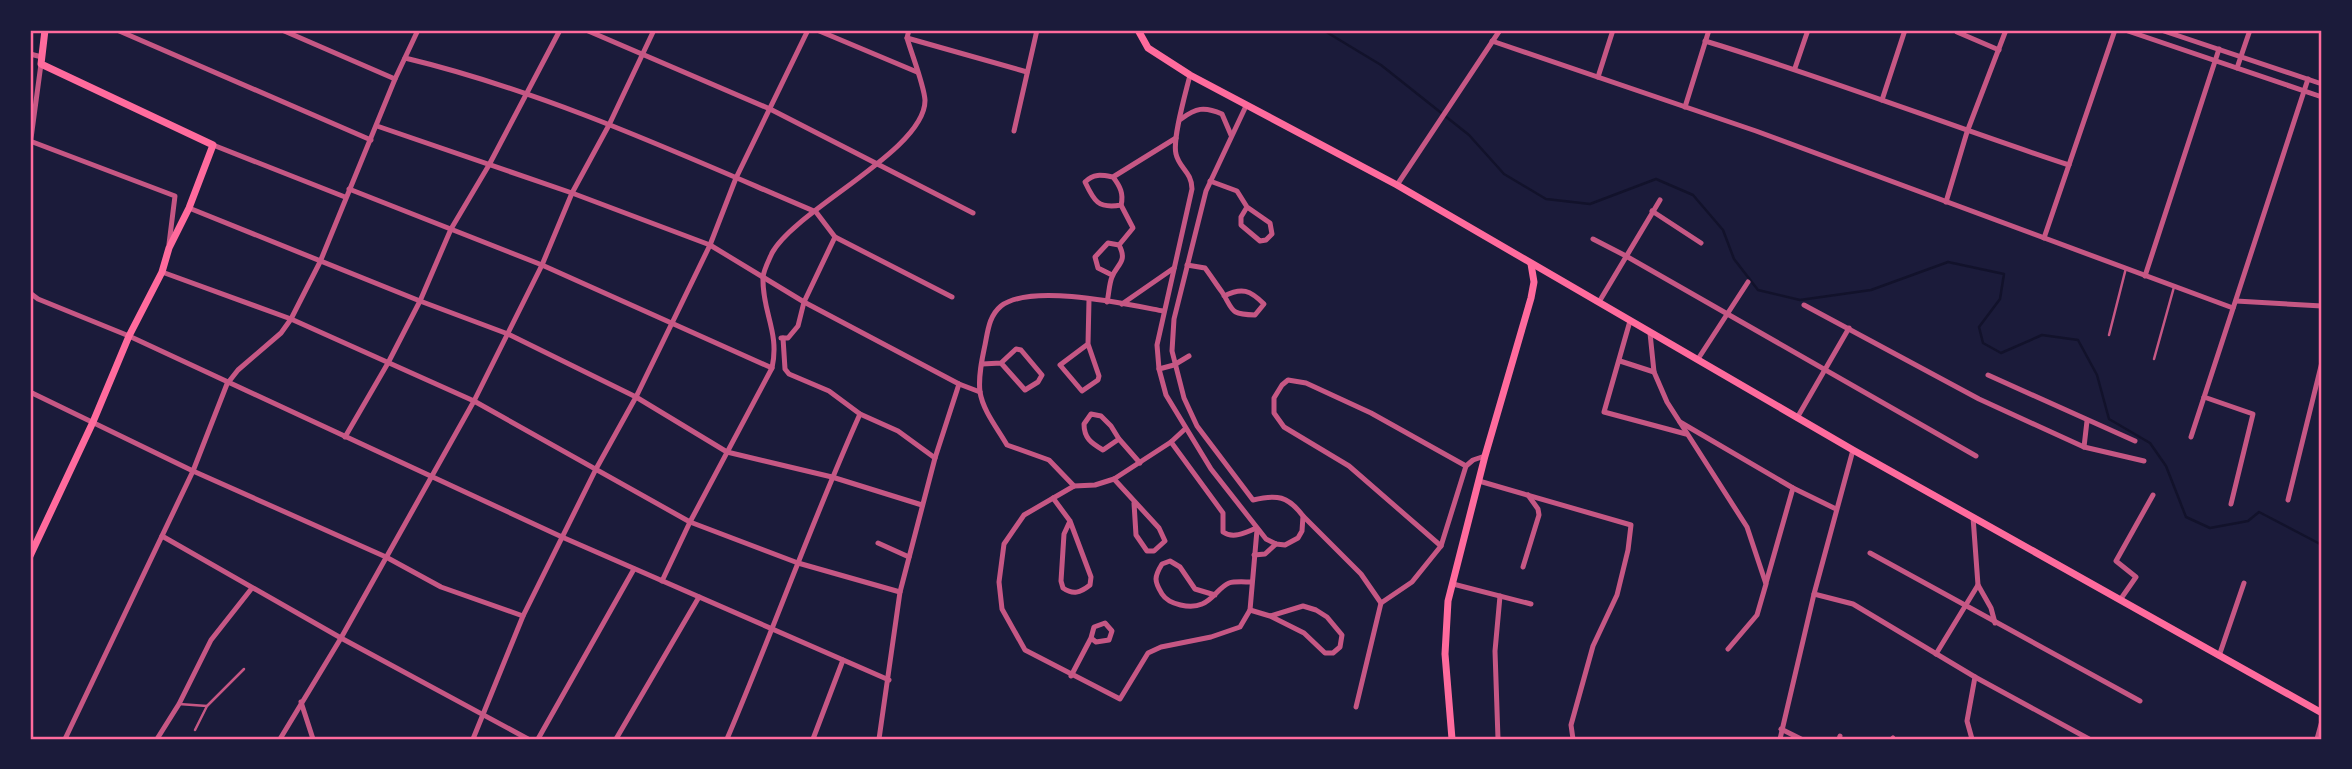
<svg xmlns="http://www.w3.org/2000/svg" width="2352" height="769" font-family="Karla,sans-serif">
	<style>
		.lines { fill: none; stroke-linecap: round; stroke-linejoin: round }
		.stream { stroke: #12122b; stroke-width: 2.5 }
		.service { stroke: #c65784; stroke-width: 2.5 }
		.minor { stroke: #c65784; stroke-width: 5 }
		.secondary { stroke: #ff6b9d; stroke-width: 7 }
		.neatline { fill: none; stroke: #ff6b9d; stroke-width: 2.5 }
	</style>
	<rect width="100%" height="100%" fill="#1b1b3a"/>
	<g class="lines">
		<!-- stream -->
		<polyline class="stream" points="1323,30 1381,65 1469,135 1504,174 1546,199 1590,204 1656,179 1693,195 1723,230 1734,259 1758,290 1800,300 1871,290 1948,262 2004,274 2000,299 1979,327 1983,343 2001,353 2042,335 2078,340 2097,375 2109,419 2150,443 2166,466 2186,517 2210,528 2248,521 2259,512 2322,545"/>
		<!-- service -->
		<g class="service">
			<polyline points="2109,335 2126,268"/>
			<polyline points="2154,359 2174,287"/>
			<polyline points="179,704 207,706"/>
			<polyline points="195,730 207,706 244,669"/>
		</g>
		<!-- minor -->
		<g class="minor">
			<polyline points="117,30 371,140"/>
			<polyline points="282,30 395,79"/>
			<polyline points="586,30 770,109 973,213"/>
			<polyline points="817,30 917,72"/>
			<polyline points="2125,30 2322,97"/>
			<polyline points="2161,30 2322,84"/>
			<polyline points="1957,32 1999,50"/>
			<polyline points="907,38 1027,72"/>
			<polyline points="1492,41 1756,131 2233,308"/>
			<path d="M1705 41C1828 78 1947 125 2069 165"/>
			<polyline points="30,54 42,57"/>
			<path d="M405 58C547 92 682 155 816 212L835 237 952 297"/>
			<polyline points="1795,68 1808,30"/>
			<polyline points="2237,68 2250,30"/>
			<path d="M1190 75C1186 92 1172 139 1176 154 1179 168 1192 172 1192 189L1157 345 1159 369 1166 395 1211 469 1266 539 1276 544 1285 545 1298 538 1302 531 1303 516C1288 496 1277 494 1253 500L1197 426 1184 398 1172 351 1174 319 1206 191 1246 106"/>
			<polyline points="1598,77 1613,30"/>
			<polyline points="1882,100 1905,30"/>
			<polyline points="1685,107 1709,30"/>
			<path d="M1181 119C1196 108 1204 106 1222 114L1231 135"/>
			<polyline points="377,126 572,193 710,245 804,302 959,384 980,392"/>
			<polyline points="1014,131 1037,30"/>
			<polyline points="30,141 175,196 169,244"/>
			<polyline points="213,145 345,197"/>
			<polyline points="30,146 41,64"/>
			<path d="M1113 177C1120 186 1124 194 1121 205 1098 209 1094 201 1085 182 1094 173 1102 175 1113 177L1176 138"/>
			<polyline points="1210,181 1237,191 1247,207 1270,223 1272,234 1266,240 1260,241 1241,225 1241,217 1247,207"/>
			<polyline points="1397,185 1500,30"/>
			<polyline points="349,189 542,265 772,368"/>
			<polyline points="1946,202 1967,132 2006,30"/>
			<polyline points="189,208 420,301 508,334 636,397 727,452 832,477 922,505"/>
			<polyline points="1652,211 1701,243"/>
			<polyline points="2044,238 2115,30"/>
			<polyline points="1593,239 1626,256 1976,456"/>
			<polyline points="1119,245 1133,228 1121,205"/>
			<path d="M1187 265 1205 268C1211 276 1216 284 1222 292 1234 311 1229 314 1255 315L1264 304C1250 290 1242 287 1224 296"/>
			<polyline points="162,272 291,319 474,401 690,522 798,563 900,592"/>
			<polyline points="2145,276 2219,49"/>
			<polyline points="30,293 38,299 129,336 562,537 889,680"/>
			<polyline points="2236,301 2322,306"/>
			<path d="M1107 302C1109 294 1109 284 1112 277 1117 264 1128 262 1119 245L1108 243 1095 257 1098 268 1112 275"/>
			<polyline points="1599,302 1660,200"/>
			<polyline points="1122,304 1174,268"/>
			<polyline points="1804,305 1979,399 2084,447 2144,461"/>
			<polyline points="1630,321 1604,412 1686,434"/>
			<polyline points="1650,333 1654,372 1667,402 1747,527 1766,584 1757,615 1728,649"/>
			<polyline points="781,338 788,338 798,326 804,302 835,237"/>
			<polyline points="783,338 785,369 789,374 829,391 860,414 898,431 935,458"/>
			<polyline points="1088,344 1060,365 1082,391 1098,380 1099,376 1088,344 1089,300"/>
			<polyline points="1698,359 1748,282"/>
			<polyline points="1620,361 1654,372"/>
			<polyline points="982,364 1001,363 1016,349 1021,350 1042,375 1038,382 1025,390 1001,363"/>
			<polyline points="1159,369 1174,365 1189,356"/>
			<polyline points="1988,375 2135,441"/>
			<polyline points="30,392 193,471 386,557 441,587 523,616"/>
			<polyline points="2204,397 2253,414 2231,504"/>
			<polyline points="1797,418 1849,328"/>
			<polyline points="1680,422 1793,488 1836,509"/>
			<polyline points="1185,429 1171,442 1114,479 1095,485 1074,486 1024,515 1004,544 999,582 1002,609 1025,650 1120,699 1148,653 1161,647 1211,637 1240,627 1250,610 1257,530"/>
			<polyline points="345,437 388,363 420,301 451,229 489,165 560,30"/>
			<polyline points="2191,437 2308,79"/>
			<path d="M1119 439 1103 450C1091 443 1084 438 1084 424L1091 414 1101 416 1111 426 1119 439 1140 463"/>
			<path d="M1171 442 1223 513V532C1233 539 1245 533 1256 528"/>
			<polyline points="2084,447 2087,421"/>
			<polyline points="1114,479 1159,528 1165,541 1154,551 1147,551 1136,535 1134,503"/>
			<polyline points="1479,481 1631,525 1628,550 1617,595 1593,646 1571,725 1573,739"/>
			<path d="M1074 486 1049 460 1007 445C998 429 983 411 980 392 978 377 982 359 985 345 988 330 989 316 1001 306 1031 283 1126 304 1163 311"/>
			<path d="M1053 498 1070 521 1091 577 1090 585C1080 593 1073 595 1063 588L1061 581 1064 534 1070 521"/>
			<polyline points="2288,500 2322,362"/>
			<polyline points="1303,516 1361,574 1381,603"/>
			<polyline points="162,536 341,638 528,739"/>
			<polyline points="878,543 909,557"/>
			<polyline points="1441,546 1349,466 1284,427 1274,413 1274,398 1282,385 1288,380 1306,383 1371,413 1466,466"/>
			<polyline points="1870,553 2140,701"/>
			<polyline points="1254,555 1265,554 1276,544"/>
			<polyline points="1523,567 1539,515 1538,509 1528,495"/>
			<path d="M662 581 690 522 772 368C780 332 762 312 763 278 763 271 769 260 772 253 796 209 926 150 925 100 924 85 912 55 907 38L909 30"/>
			<polyline points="1766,583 1793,488"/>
			<polyline points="1453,584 1531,604"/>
			<polyline points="1978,585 1991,608 1995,623"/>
			<polyline points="1814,594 1853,604 1975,677 2089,739"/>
			<path d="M1215 595 1195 589 1180 567 1170 561 1162 564C1154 577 1154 581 1162 594 1169 605 1191 609 1202 604 1213 600 1219 587 1229 583 1235 581 1245 582 1251 582"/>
			<polyline points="2120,600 2136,577 2116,561 2153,495"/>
			<polyline points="1250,610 1270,616 1303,606 1316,610 1327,617 1342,635 1340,647 1333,653 1325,653 1304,633 1270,616"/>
			<polyline points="1936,654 1978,585 1973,517"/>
			<polyline points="2219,656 2244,583"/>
			<polyline points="1071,676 1091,638 1094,627 1105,623 1112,631 1109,640 1096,642 1091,638"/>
			<polyline points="301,702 313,739"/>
			<polyline points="1356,707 1381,603 1412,582 1441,546 1466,466 1473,460 1485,456"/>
			<polyline points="1781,729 1801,739"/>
			<polyline points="65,739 193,471 227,384 238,370 281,333 291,319 320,262 395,79 418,30"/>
			<polyline points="157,739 179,704 211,640 252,588"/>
			<polyline points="280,739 341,638 474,401 542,265 572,193 609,125 654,30"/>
			<polyline points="473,739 523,616 596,469 636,397 710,245 736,178 808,30"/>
			<polyline points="538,739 634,569"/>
			<polyline points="616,739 699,597"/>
			<path d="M727 739C773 631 812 521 860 414"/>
			<polyline points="813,739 843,660"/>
			<polyline points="879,739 900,592 935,458 959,384"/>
			<polyline points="1498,739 1495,651 1500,596"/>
			<polyline points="1780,739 1814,594 1853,450"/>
			<polyline points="1839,739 1840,736"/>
			<polyline points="1892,739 1893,738"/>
			<polyline points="1972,739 1967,721 1975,677"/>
			<polyline points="2317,739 2322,721"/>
		</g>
		<!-- secondary -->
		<g class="secondary">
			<polyline points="1138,30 1148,48 1190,75 1397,185 1853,450 2322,713"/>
			<polyline points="30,556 93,422 129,336 162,272 169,248 189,208 213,145 41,64 45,30"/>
			<polyline points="1452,739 1445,654 1448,601 1485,456 1531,298 1534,282 1531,264"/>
		</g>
	</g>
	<!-- border -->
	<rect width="2352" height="769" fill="none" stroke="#1b1b3a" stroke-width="63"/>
	<rect x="32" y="32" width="2288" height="706" class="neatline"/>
</svg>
